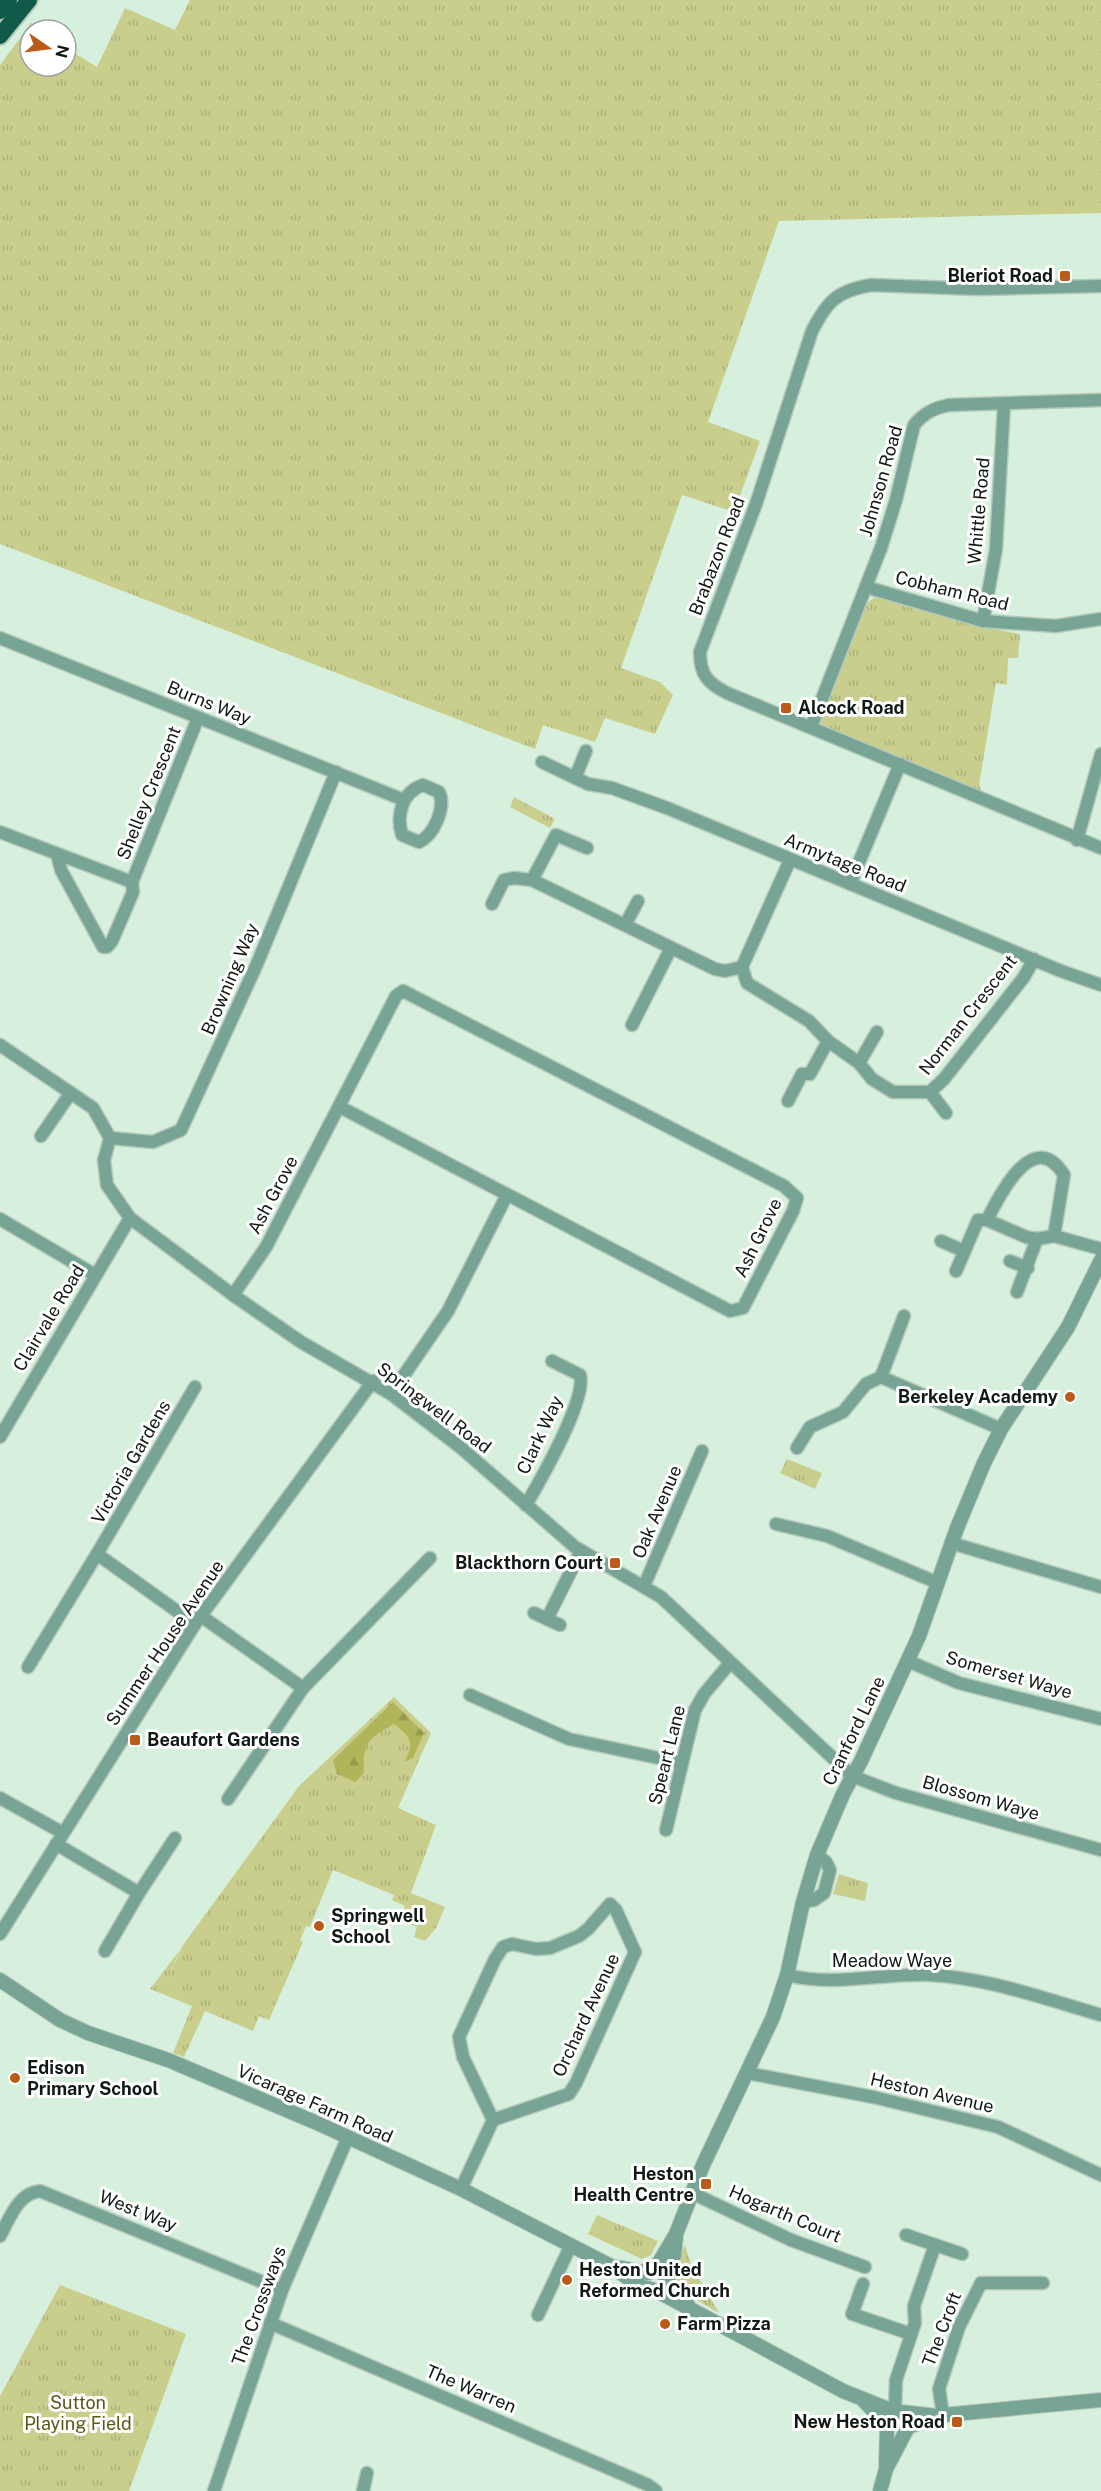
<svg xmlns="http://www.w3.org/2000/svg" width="1101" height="2491" font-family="'Public Sans',sans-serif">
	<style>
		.grass { fill: url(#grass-tufts) }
		.forest { fill: url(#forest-firs) }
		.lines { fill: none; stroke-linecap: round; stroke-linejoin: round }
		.minor-casing { stroke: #b3c9b9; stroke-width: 15 }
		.tertiary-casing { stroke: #b3c9b9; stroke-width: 16 }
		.trunk-casing { stroke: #b3c9b9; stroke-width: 20 }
		.minor { stroke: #78a496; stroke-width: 12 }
		.tertiary { stroke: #78a496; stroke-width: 14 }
		.trunk { stroke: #115a49; stroke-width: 16 }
		.poi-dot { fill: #bb5b17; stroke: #fff; stroke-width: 2 }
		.labels { text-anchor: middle; stroke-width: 6; stroke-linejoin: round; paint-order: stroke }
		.poi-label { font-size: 18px; font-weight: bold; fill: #101913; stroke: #fff; text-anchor: start }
		.street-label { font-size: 18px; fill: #101913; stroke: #fff }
		.park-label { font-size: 18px; fill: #585a17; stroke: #fff }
	</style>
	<defs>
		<pattern id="grass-tufts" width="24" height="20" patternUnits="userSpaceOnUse" patternTransform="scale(1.5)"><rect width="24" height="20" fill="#cace8d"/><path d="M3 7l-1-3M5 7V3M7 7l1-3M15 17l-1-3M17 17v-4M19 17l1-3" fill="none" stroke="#acb079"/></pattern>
		<pattern id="forest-firs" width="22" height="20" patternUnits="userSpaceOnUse" patternTransform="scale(1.5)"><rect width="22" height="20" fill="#b1b559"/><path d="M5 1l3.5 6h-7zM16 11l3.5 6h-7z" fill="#979b4d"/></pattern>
	</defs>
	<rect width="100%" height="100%" fill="#d7f0dd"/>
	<!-- grass -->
	<g class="grass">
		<polygon points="190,0 1101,0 1101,213 779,221 708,422 760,441 734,512 682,495 621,668 660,682 673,695 655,734 605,718 595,742 543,725 535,749 0,544 0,65 31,23 41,30 30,30 30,66 66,66 66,48 97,67 125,8 175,30"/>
		<polygon points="875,597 973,625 1020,634 1018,658 1008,658 1007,685 996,683 979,785 983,794 826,728 821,723 821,717 824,717 825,713 823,712 867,603"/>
		<polygon points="514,797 555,819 550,828 510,807"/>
		<polygon points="787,1459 822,1473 815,1489 780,1473"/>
		<polygon points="394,1697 431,1733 398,1808 436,1825 411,1893 445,1907 436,1928 425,1941 414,1937 417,1927 399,1920 405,1906 392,1900 394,1895 333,1870 310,1927 306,1926 300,1940 303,1942 269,2020 259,2016 253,2031 205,2011 184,2057 173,2053 192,2006 150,1989 180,1950 165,1985 183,1945 299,1786"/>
		<polygon points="839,1874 868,1883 865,1901 833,1894"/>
		<polygon points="597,2215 658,2241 651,2255 642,2259 588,2234"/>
		<path d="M685 2245 691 2265 719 2313C706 2305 674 2290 675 2272 676 2263 682 2253 685 2245Z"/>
		<polygon points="60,2285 186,2334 129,2491 0,2491 0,2396"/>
	</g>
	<!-- forest -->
	<path class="forest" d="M393 1702 424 1733 413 1758 404 1762C415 1743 411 1737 394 1724 369 1737 362 1744 364 1773L355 1782 337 1774 333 1760Z"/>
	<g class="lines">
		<!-- minor casing -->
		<g class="minor-casing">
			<g id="minor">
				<path d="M1101 286 979 289 871 285C836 291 827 302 812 331L756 504 700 652C700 674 707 683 727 693L1101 848"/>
				<polyline points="866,587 983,621 1056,626 1101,619"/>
				<polyline points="983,621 996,549 1004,404"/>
				<polyline points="0,638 404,800"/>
				<path d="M811 727 881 548 896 500 914 425C924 413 934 408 949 405L1101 400"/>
				<polyline points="542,762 588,784 612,788 667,808 1061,971 1101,985"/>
				<polyline points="575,778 586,751"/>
				<path d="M423 785 439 792C446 808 434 835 419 842L402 835C396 815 402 792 423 785Z"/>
				<polyline points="0,832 132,882 198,718"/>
				<polyline points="1077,840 1101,754"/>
				<polyline points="57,854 61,870 103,947 107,947 112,941 133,892 132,882"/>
				<polyline points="790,860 742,967 747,983 809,1021 828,1041 859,1063 872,1079 893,1092 930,1092 944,1079 1024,977 1034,959"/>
				<polyline points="532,880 556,835 587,848"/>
				<polyline points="850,884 900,764"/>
				<polyline points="492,904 504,880 514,878 532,880 715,969 725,971 742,967"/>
				<polyline points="625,925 638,901"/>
				<polyline points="632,1025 671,948"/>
				<polyline points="0,1045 93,1108 110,1138 104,1160 107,1185 130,1218 233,1295 301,1342 391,1394 460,1447 575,1547 661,1597 852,1776 896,1793 1101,1850"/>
				<polyline points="859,1063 877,1032"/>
				<polyline points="930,1092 946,1113"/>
				<polyline points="788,1101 802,1074 810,1074 828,1041"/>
				<polyline points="41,1136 70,1094"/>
				<polyline points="110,1138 153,1142 181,1130 257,964 336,772"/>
				<polyline points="0,1219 95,1275"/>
				<path d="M987 1220C1000 1194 1034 1126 1064 1175L1054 1236"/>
				<polyline points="941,1241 964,1251"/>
				<polyline points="1010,1261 1028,1268"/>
				<polyline points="956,1271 978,1220 987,1220 1026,1237 1037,1239 1054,1236 1101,1249"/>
				<polyline points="1017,1292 1037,1239"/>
				<polyline points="233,1295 266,1247 396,996 403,991 784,1186 797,1198 793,1211 743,1308 730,1311 340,1107"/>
				<polyline points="881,1377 904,1316"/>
				<polyline points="195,1387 97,1554 195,1624"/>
				<polyline points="391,1394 448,1311 507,1195"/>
				<polyline points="0,1437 130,1218"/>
				<polyline points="797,1448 810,1427 843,1412 866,1384 881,1377 1001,1429"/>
				<path d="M526 1505C540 1481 587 1399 580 1375L552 1361"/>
				<polyline points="776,1524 827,1536 938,1583"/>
				<polyline points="951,1543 1101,1587"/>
				<polyline points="644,1586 702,1451"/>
				<polyline points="534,1613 560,1625"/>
				<polyline points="201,1616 303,1688 430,1558"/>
				<polyline points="547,1619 581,1551"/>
				<polyline points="908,1661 959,1683 1101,1719"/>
				<polyline points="28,1667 97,1554"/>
				<polyline points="470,1695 569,1739 682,1763"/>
				<polyline points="0,1798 63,1833"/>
				<polyline points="228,1799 303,1688"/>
				<polyline points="666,1830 695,1710 704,1694 730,1663"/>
				<polyline points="56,1844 139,1893 175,1838"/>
				<polyline points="803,1902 814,1900 824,1893 830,1870 826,1862 817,1855"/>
				<polyline points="0,1934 195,1624 373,1381"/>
				<polyline points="105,1951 139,1893"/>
				<path d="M787 1975C833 1987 883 1973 930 1975 989 1978 1045 1999 1101 2015"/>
				<polyline points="747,2073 873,2097 998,2127 1101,2175"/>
				<polyline points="461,2189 493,2120 463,2057 459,2037 495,1959 503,1947 512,1944 536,1949 550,1948 579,1936 588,1929 610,1904 616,1910 635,1952 576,2083 569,2094 493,2120"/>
				<polyline points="692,2193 791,2240 865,2267"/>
				<polyline points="906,2235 962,2254"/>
				<path d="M0 2236C10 2218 18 2193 40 2191L282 2290"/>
				<polyline points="863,2284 852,2314 911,2334"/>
				<polyline points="538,2315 571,2245"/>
				<polyline points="270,2323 648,2485 656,2491"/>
				<polyline points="895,2411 896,2380 915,2323 914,2306 935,2245"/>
				<polyline points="943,2415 939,2389 959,2327 981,2283 1043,2283"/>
				<polyline points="214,2491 282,2290 348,2137"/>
				<polyline points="363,2491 367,2473"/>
			</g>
		</g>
		<!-- tertiary casing -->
		<g class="tertiary-casing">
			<g id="tertiary">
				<polyline points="0,1980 60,2020 88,2033 168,2060 317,2123 461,2189 613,2267 637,2285 657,2291 843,2391 893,2411 937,2416"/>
				<polyline points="616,2267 648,2273 655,2269 662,2271 667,2281 688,2305"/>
				<polyline points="655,2269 676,2234 703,2165 773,2017 787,1975 803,1902 817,1855 843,1794 861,1761 919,1636 957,1528 984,1463 1001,1429 1068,1327 1101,1260"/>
				<polyline points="666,2276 674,2256 676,2236"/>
				<polyline points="864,2401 886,2424"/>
				<polyline points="908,2427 943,2415 1101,2400"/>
				<polyline points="886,2464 887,2428"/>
				<polyline points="880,2491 886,2469 908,2427 908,2419"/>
			</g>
		</g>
		<!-- trunk casing -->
		<g class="trunk-casing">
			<g id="trunk">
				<polyline points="0,11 9,0"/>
				<polyline points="0,36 29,0"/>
			</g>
		</g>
		<!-- minor -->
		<use href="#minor" class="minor"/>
		<!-- tertiary -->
		<use href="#tertiary" class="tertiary"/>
		<!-- trunk -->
		<use href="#trunk" class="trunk"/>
	</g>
	<!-- markers -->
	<g class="poi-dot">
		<rect x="1059" y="270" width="12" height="12" rx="3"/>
		<rect x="780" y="702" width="12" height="12" rx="3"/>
		<circle cx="1070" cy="1397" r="6"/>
		<rect x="609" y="1557" width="12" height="12" rx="3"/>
		<rect x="129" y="1734" width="12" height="12" rx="3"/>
		<circle cx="319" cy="1926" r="6"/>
		<circle cx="15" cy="2078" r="6"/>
		<rect x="700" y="2178" width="12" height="12" rx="3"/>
		<circle cx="567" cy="2280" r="6"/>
		<circle cx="665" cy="2324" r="6"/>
		<rect x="951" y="2416" width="12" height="12" rx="3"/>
	</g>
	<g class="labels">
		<!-- poi labels -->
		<g class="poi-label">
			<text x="1053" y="282" text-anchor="end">Bleriot Road</text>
			<text x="798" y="714">Alcock Road</text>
			<text x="1058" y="1403" text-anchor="end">Berkeley Academy</text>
			<text x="603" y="1569" text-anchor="end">Blackthorn Court</text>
			<text x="147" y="1746">Beaufort Gardens</text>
			<text x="331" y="1922">Springwell<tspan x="331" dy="21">School</tspan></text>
			<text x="27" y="2074">Edison<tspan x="27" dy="21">Primary School</tspan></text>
			<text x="694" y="2180" text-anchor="end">Heston<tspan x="694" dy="21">Health Centre</tspan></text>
			<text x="579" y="2276">Heston United<tspan x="579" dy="21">Reformed Church</tspan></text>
			<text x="677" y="2330">Farm Pizza</text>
			<text x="945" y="2428" text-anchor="end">New Heston Road</text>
		</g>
		<!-- street labels -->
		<g class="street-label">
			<text transform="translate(881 481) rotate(-74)" y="6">Johnson Road</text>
			<text transform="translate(979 511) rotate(-85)" y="6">Whittle Road</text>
			<text transform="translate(717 556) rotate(-69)" y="6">Brabazon Road</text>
			<text transform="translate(952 591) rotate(14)" y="6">Cobham Road</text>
			<text transform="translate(209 703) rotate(22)" y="6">Burns Way</text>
			<text transform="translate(149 793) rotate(-68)" y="6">Shelley Crescent</text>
			<text transform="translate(845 863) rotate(22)" y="6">Armytage Road</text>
			<text transform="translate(230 979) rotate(-67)" y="6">Browning Way</text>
			<text transform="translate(968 1015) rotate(-52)" y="6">Norman Crescent</text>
			<text transform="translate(273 1195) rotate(-62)" y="6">Ash Grove</text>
			<text transform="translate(758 1238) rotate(-64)" y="6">Ash Grove</text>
			<text transform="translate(49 1318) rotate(-59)" y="6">Clairvale Road</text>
			<text transform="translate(434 1408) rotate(37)" y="6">Springwell Road</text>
			<text transform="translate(540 1435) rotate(-65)" y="6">Clark Way</text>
			<text transform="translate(131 1462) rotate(-60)" y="6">Victoria Gardens</text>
			<text transform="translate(657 1512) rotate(-67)" y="6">Oak Avenue</text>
			<text transform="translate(165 1643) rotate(-56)" y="6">Summer House Avenue</text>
			<text transform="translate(1009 1675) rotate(16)" y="6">Somerset Waye</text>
			<text transform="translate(854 1731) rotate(-64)" y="6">Cranford Lane</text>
			<text transform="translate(667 1755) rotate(-76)" y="6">Speart Lane</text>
			<text transform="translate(981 1798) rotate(16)" y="6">Blossom Waye</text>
			<text x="892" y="1967">Meadow Waye</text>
			<text transform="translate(586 2015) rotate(-65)" y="6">Orchard Avenue</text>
			<text transform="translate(932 2093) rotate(13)" y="6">Heston Avenue</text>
			<text transform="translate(315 2104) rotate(24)" y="6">Vicarage Farm Road</text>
			<text transform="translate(138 2211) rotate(22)" y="6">West Way</text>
			<text transform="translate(785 2214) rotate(23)" y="6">Hogarth Court</text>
			<text transform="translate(259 2306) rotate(-70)" y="6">The Crossways</text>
			<text transform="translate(942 2329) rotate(-69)" y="6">The Croft</text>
			<text transform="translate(471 2389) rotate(23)" y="6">The Warren</text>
		</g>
		<!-- park labels -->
		<g class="park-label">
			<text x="78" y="2409">Sutton<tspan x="78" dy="21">Playing Field</tspan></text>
		</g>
	</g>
	<!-- north arrow -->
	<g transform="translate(48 48) rotate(104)"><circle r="28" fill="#ffffff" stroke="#9fa3a1" stroke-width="1.5"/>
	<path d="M0-4.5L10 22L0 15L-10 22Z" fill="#bb5b17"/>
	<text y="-9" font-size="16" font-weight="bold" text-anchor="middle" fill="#101913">N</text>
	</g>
</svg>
